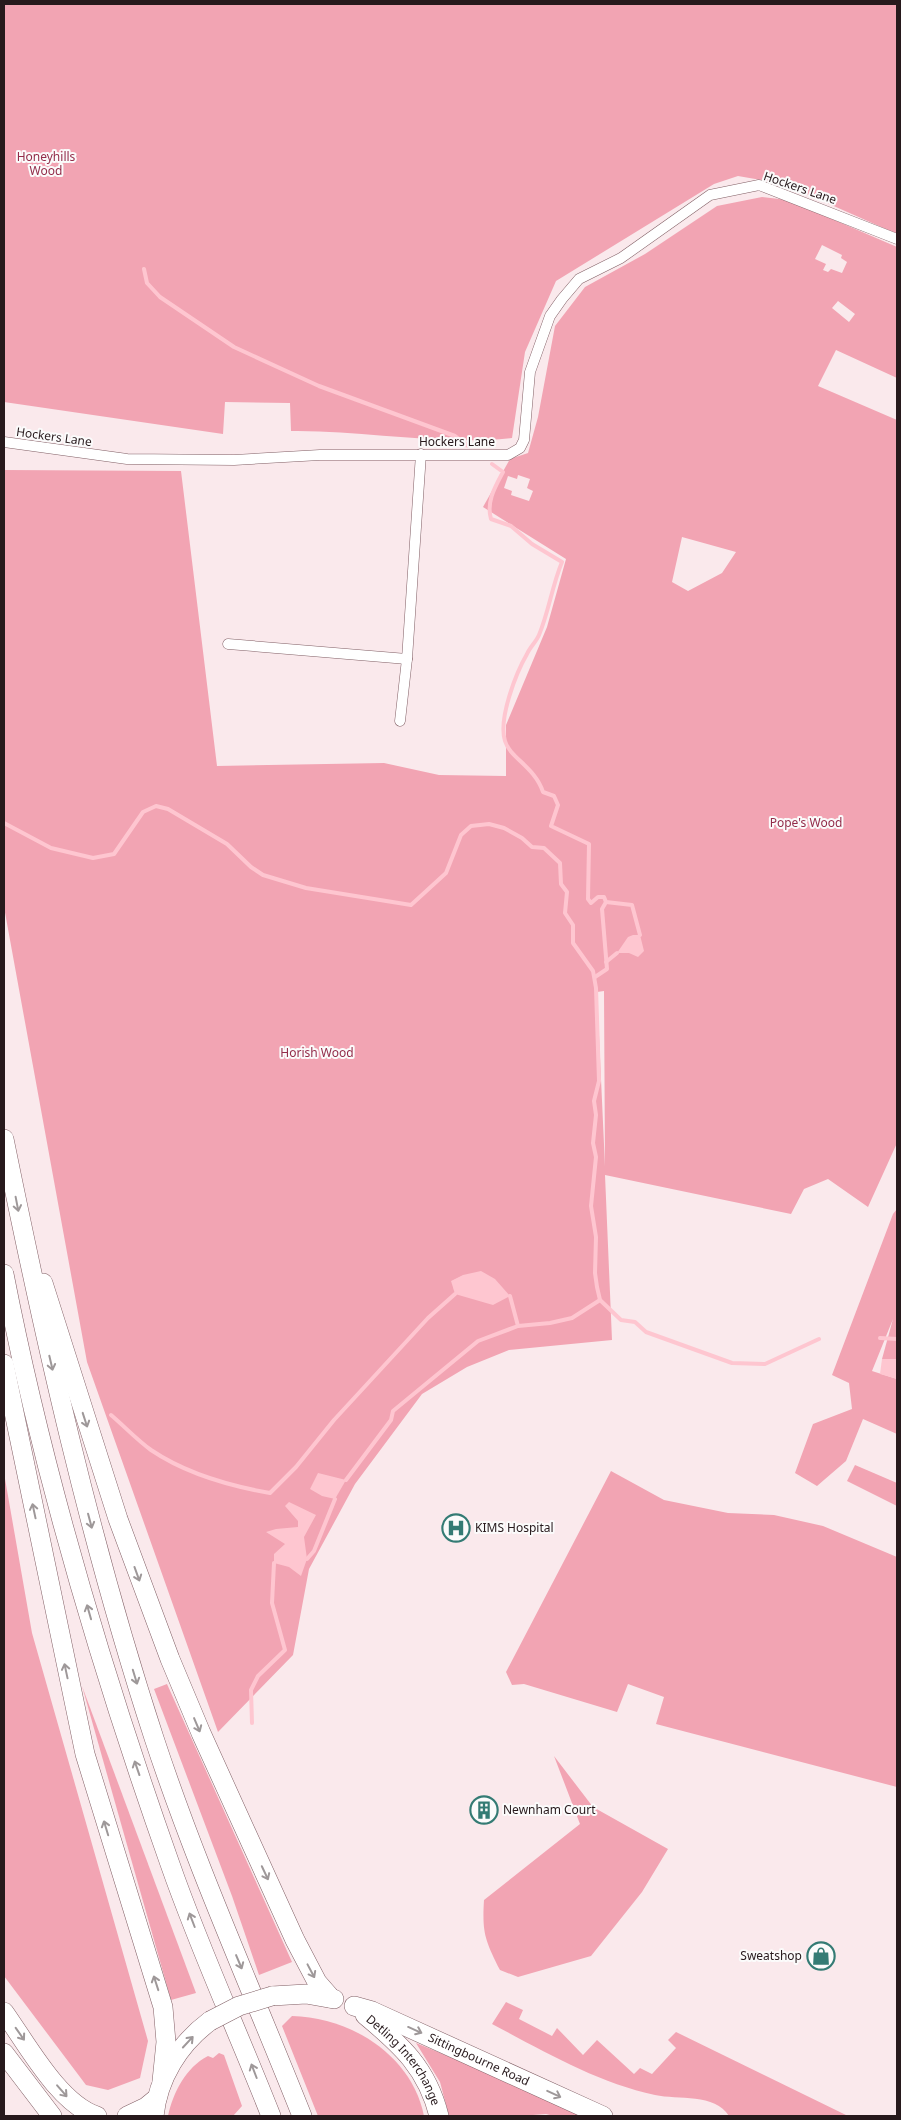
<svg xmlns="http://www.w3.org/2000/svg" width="901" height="2120" font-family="'Noto Sans',sans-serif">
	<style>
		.green { fill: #f2a4b3; fill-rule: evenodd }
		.water { fill: #fec6d0 }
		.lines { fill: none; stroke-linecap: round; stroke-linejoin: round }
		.stream { stroke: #fec6d0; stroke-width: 4 }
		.street-casing { stroke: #815f65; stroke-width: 11 }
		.highway-casing { stroke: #815f65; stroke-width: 20 }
		.street { stroke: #fff; stroke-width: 10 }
		.highway { stroke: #fff; stroke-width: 19 }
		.highway-bridge-casing { stroke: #815f65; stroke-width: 20; stroke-linecap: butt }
		.highway-bridge { stroke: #fff; stroke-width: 19 }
		.oneway { stroke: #9e9899 }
		.labels { text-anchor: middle; stroke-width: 4; stroke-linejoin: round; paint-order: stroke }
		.park-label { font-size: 12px; fill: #932c4a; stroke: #fbfbfb }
		.street-label { font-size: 12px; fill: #27191c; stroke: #fbfbfb }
		.poi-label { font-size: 12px; fill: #27191c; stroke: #fbfbfb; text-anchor: start }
	</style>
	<rect width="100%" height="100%" fill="#fae9ec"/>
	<!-- green -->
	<g class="green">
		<path d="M4 4H897V234L784 184 738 176 714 184 556 281 525 352 512 438C439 446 365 430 291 431L290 403 225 402 223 434 4 402Z"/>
		<path d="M762 197 788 200 897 247V378L836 350 818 386 897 420V1143L868 1207 828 1179 804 1189 791 1214 605 1175 612 1340 509 1350 467 1367 422 1394 355 1484 309 1569 293 1655 218 1732 87 1362 4 907V470L181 471 217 766 384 763 439 775 506 776V725L547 627 566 559 483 507 510 459 528 453 538 417 555 326 585 287 645 254 717 206ZM822 245 842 255 841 258 847 262 842 273 831 269 828 272 823 270 826 264 815 259ZM838 301 855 314 849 322 832 308ZM518 475 530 479 527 488 533 491 529 501 511 495 512 491 504 488 508 476 517 479ZM682 537 736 552 722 573 688 591 672 582ZM604 991 605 1166 597 992Z"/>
		<polygon points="897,1209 897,1359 882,1359 893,1319 872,1371 897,1379 897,1434 863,1419 846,1461 817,1486 795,1473 813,1424 852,1409 849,1383 832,1375 893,1214"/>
		<polygon points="855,1465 897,1483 897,1506 847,1481"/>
		<polygon points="611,1471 664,1500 728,1513 774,1515 823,1526 897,1557 897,1787 656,1724 664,1697 628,1684 617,1712 524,1684 512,1685 506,1672"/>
		<polygon points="4,1473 32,1633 148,2041 140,2078 108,2090 86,2085 4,1976"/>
		<polygon points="167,1684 292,1962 259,1975 232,1896 154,1689"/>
		<polygon points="82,1686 196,1993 171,2000"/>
		<path d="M554 1756 593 1807 668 1849 642 1892 591 1956 518 1977 500 1970C485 1940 482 1933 484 1900L580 1824Z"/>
		<path d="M506 2002 523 2010 519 2019 552 2036 557 2028 583 2055 597 2040 634 2074 640 2068 652 2074 676 2048 668 2040 676 2032 846 2115 729 2116C715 2093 678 2100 655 2095 598 2083 543 2051 492 2024Z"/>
		<path d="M292 2016C350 2017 412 2055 424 2116H318L282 2026Z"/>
		<polygon points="416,2043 516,2084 584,2116 554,2116 546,2114 520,2116 449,2116 440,2082"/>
		<path d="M219 2053 224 2055 242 2106 233 2116H168C173 2093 186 2067 208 2056L213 2058Z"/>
	</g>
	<!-- water -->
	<g class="water">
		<polygon points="633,935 640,935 644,951 638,957 629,953 617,953 628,937"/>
		<polygon points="481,1271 495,1279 510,1296 493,1305 455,1294 451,1281 463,1275"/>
		<polygon points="882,1359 897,1359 897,1379 880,1374"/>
		<polygon points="318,1473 346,1480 335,1499 322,1496 310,1489"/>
		<polygon points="289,1502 316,1515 304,1537 307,1559 301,1576 289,1567 274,1563 274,1554 285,1544 266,1532 276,1529 298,1527 298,1521 285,1506"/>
	</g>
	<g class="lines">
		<!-- stream -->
		<g class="stream">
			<polyline points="144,269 147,283 160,297 234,347 319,386 455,436 468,446"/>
			<path d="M492 464 503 472C495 487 486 502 491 519L511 526 532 544 562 562C552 586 549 611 539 635 536 642 530 647 527 654 516 673 498 719 505 741 510 758 535 767 543 792L554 796 558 805 551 826 589 844 588 899 591 903 598 897H604L606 902 632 905 640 935"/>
			<polyline points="4,823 51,848 93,858 114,854 143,812 156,806 168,809 227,844 251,867 263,875 306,888 411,905 446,873 461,835 471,826 489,824 504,828 522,838 532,847 544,848 560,863 561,884 567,892 565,913 573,925 573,943 593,971 596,988 599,1081 594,1101 596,1115 593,1143 596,1157 591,1206 596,1237 595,1273 597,1287 600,1300 621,1320 635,1322 646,1332 732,1363 765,1364 819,1339"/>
			<polyline points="606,962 617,953"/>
			<polyline points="595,977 607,969 602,909 606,902"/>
			<polyline points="510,1296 518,1326"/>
			<polyline points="880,1338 897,1339"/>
			<path d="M111 1415C124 1426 137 1440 151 1450 185 1473 230 1486 270 1493L296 1467 334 1420 428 1318 455 1294"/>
			<polyline points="346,1480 391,1420 393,1411 478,1341 518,1326 550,1323 572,1318 600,1300"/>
			<polyline points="307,1559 314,1551 335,1499"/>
			<polyline points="252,1723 251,1690 258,1676 285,1650 272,1603 274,1563"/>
		</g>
		<!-- street casing -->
		<g class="street-casing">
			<g id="street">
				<polyline points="4,442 127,459 234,460 320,455 508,455 520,448 524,440 530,372 550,316 562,299 579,279 621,258 710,195 759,185 897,239"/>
				<polyline points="228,644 407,659"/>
				<polyline points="400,721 407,659 421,454"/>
			</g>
		</g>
		<!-- highway casing -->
		<g class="highway-casing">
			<g id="highway">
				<path d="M4 1139C45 1341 90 1542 154 1738 196 1866 252 1990 302 2116"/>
				<path d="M4 1274C43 1474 102 1672 170 1864 200 1950 238 2032 271 2116"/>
				<polyline points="43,1283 118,1519 170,1659 201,1733 295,1940 317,1982 331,1998"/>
				<polyline points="4,1364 85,1754 163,2007 166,2042 162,2081"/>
				<polyline points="272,1996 306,1994 334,1999"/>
				<path id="s1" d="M354 2006 372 2011 603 2116"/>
				<path d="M4 2012C27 2044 59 2104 97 2116"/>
				<path id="s2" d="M365 2015C401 2045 427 2068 439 2116"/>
				<polyline points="4,2053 52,2116"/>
				<polyline points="127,2116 146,2107 157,2098"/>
				<path d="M154 2116C158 2078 179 2044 210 2021"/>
			</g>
		</g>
		<!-- street -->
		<use href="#street" class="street"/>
		<!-- highway -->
		<use href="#highway" class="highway"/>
		<!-- highway-bridge casing -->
		<g class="highway-bridge-casing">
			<polyline id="highway-bridge" points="210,2021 239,2006 272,1996"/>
		</g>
		<!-- highway-bridge -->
		<use href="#highway-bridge" class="highway-bridge"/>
	</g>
	<!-- one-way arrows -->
	<defs><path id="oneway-shaft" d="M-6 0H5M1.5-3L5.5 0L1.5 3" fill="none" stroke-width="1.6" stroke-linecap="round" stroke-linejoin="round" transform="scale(1.25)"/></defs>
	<g class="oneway">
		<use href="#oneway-shaft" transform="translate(17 1204) rotate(79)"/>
		<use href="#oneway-shaft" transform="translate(51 1363) rotate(77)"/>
		<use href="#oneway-shaft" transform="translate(85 1420) rotate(72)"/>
		<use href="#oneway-shaft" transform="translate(34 1511) rotate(-102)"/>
		<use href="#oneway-shaft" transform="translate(90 1521) rotate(75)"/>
		<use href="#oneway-shaft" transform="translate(137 1574) rotate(70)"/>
		<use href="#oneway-shaft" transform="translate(89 1612) rotate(-106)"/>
		<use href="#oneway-shaft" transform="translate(66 1671) rotate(-102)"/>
		<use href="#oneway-shaft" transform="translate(135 1677) rotate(73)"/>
		<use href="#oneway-shaft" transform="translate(197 1725) rotate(67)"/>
		<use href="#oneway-shaft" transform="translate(137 1768) rotate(-109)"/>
		<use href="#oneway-shaft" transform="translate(106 1828) rotate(-107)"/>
		<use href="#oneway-shaft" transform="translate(265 1873) rotate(65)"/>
		<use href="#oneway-shaft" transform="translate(192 1920) rotate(-111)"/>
		<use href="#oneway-shaft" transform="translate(239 1962) rotate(67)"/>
		<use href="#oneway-shaft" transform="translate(311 1971) rotate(62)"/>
		<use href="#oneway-shaft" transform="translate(156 1983) rotate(-108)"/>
		<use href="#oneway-shaft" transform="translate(415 2030) rotate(24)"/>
		<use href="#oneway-shaft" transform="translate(20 2034) rotate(55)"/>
		<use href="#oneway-shaft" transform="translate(188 2042) rotate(-47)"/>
		<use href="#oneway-shaft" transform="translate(254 2071) rotate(-111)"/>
		<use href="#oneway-shaft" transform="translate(62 2091) rotate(49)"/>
		<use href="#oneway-shaft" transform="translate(554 2094) rotate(25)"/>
	</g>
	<!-- icons -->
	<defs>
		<g id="hospital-ring" transform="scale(1.4375)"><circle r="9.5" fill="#fbfbfb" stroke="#347b74" stroke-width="1.5"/><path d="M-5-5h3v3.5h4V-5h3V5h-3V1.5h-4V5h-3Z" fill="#347b74"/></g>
		<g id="building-ring" transform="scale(1.4375)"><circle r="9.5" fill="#fbfbfb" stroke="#347b74" stroke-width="1.5"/><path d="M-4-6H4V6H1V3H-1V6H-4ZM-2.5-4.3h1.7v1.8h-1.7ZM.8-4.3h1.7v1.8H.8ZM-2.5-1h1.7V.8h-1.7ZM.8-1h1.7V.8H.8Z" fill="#347b74"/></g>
		<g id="shop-ring" transform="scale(1.4375)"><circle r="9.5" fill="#fbfbfb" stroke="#347b74" stroke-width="1.5"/><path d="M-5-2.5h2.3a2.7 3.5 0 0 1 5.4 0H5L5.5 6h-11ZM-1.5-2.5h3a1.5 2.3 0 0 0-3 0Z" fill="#347b74"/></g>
	</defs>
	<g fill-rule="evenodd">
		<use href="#hospital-ring" x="456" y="1528"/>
		<use href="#building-ring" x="484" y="1810"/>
		<use href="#shop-ring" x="821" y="1956"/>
	</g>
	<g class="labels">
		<!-- park labels -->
		<g class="park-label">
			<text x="46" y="161">Honeyhills<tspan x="46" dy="14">Wood</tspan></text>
			<text x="806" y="827">Pope's Wood</text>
			<text x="317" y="1057">Horish Wood</text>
		</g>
		<!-- street labels -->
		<g class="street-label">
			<text transform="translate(800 188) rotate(19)" y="4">Hockers Lane</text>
			<text transform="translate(54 437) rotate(8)" y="4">Hockers Lane</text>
			<text x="457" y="446">Hockers Lane</text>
			<text dy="4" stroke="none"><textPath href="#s1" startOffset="136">Sittingbourne Road</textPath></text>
			<text dy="4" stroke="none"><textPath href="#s2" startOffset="60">Detling Interchange</textPath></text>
		</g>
		<!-- poi labels -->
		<g class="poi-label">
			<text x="475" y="1532">KIMS Hospital</text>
			<text x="503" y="1814">Newnham Court</text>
			<text x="802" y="1960" text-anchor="end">Sweatshop</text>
		</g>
	</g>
	<!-- border -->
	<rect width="901" height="2120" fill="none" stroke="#27191c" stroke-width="10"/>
</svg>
